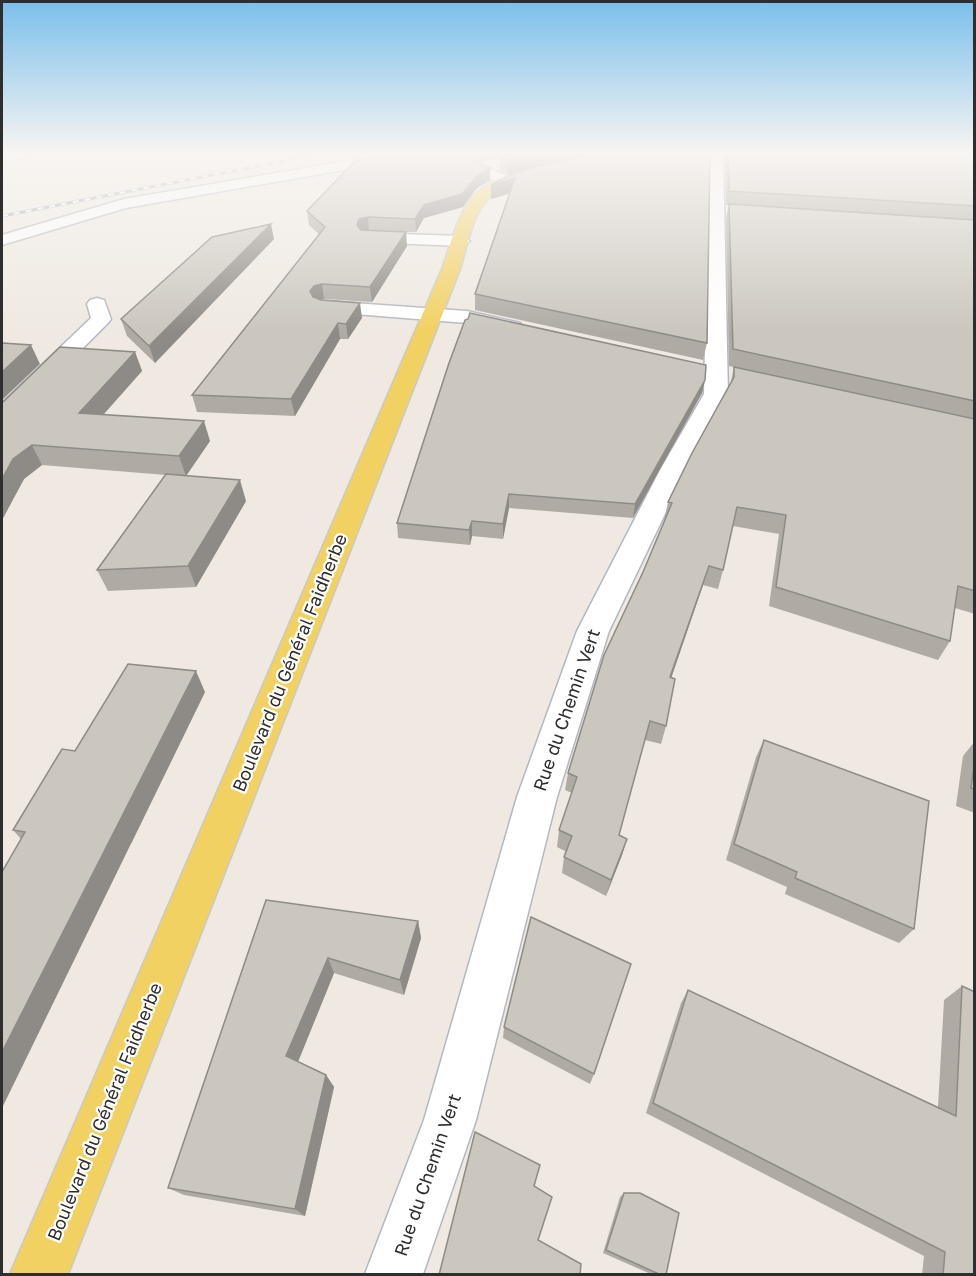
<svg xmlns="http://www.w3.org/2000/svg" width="976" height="1276" font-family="'Golos Text',sans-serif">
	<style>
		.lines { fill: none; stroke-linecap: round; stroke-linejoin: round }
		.minor-casing { stroke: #b4b7c1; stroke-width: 3 }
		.major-casing { stroke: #c9c9c9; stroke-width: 3 }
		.minor { fill: #fff; fill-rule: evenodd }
		.major { fill: #f2d163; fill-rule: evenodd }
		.rail-casing { stroke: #a3a6b8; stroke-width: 3 }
		.rail { stroke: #fff; stroke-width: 2; stroke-dasharray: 6; stroke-linecap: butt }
		.wall { fill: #afaba4 }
		.shaded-wall { fill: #8e8b86 }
		.building { fill: #cbc7bf; stroke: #8e8b86; stroke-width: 1.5 }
		.labels { text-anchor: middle; stroke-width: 4.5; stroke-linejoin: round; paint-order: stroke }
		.street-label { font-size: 18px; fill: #2e2e2e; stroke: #fff }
	</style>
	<rect width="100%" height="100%" fill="#efe9e1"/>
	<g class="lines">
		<!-- minor casing -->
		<g class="minor-casing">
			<g id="minor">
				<polygon points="32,153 30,156 2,162 2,154"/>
				<polygon points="394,153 425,153 418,157 126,208 2,245 2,235 124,199"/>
				<polygon points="449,153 515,179 517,182 515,185 505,185 445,160 443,157"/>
				<polygon points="709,153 723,153 728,394 686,470 609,631 557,797 476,1120 423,1274 365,1274 424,1120 517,797 577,631 660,470 704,394"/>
				<polygon points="369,233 462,236 470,241 462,246 363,242 361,238 363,234"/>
				<polygon points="97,298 104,300 111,319 108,323 10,421 2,423 2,403 91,318 87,304 90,300"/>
				<polygon points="324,301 467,311 520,323 523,327 520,331 513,333 467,323 317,311 314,307 317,303"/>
			</g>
		</g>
		<!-- major casing -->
		<g class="major-casing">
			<path id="major" d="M535 171 540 172 542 175 540 178C526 181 512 183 499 190 473 204 468 244 460 269L68 1274H10L442 269C452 242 459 203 485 186 499 176 519 174 535 171Z"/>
		</g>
		<!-- minor -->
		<use href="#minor" class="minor"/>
		<!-- major -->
		<use href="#major" class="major"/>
		<!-- rail casing -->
		<g class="rail-casing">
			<polyline id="rail" points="2,216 325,153"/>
		</g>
		<!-- rail -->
		<use href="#rail" class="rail"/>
	</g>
	<!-- wall -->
	<g class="wall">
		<polygon points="459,153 517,153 480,162"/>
		<polygon points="519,153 707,343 703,360 475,310 475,294 510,193 491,199 491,185 523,170 508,174 500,171 500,158"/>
		<polygon points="725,153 975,153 975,614 955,608 950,641 938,660 769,606 779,534 733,526 723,570 718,589 703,585 671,678 666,726 661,744 645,740 619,835 627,839 622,855 606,896 562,873 564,857 567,852 557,847 559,830 572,793 565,790 568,773 643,572 664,521 668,502 730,386 734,367 752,371 729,366 726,218 729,205 726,205"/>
		<polygon points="490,180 477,188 463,207 424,218 416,232 369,231 407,246 372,302 324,299 320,300 362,318 348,339 340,339 295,416 197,412 192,395 319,234 309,225 307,211"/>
		<polygon points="274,239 155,363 127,336 121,319"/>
		<polygon points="135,352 142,371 103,415 210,441 186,476 246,501 196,587 108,591 97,570 166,475 42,465 24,479 2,520 2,403"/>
		<polygon points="705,380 702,393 633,518 509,508 503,539 472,536 470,545 398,538 397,523"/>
		<polygon points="205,692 131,844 21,839 13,830"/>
		<polygon points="764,740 914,929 899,943 785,894 787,887 726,860 756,757"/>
		<polygon points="975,741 975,813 956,806 963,756"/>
		<polygon points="266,900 418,921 421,938 404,995 334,973 298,1062 326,1075 334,1087 305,1216 184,1195 168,1188"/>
		<polygon points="962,986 975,1275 922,1275 924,1256 646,1113 681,1003 688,990 938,1107 944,1000"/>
		<polygon points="504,1027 594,1074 590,1084 503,1038"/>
		<polygon points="624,1193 666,1275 653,1275 603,1253 620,1197"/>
	</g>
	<!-- shaded-wall -->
	<g class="shaded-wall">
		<polygon points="480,153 517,153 480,162"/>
		<polygon points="542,153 600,153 508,174 508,160"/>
		<polygon points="490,168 490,180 477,188 463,207 424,218 416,232 415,219 424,205"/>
		<polygon points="515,178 514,192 491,199 491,185"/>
		<polygon points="368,217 369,231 361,233 357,225 359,219"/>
		<polygon points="271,224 274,239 155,363 149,346"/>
		<polygon points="406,232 407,246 372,302 370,287"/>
		<polygon points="322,284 324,299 316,301 312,306 310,291 314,286"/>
		<polygon points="360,303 362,318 348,339 346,324"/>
		<polygon points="338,323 340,339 295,416 291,399"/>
		<polygon points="31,345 40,364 2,400 2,372"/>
		<polygon points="135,352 142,371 87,433 79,413"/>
		<polygon points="705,380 702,393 633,518 635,504"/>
		<polygon points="204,421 210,441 186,476 179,456"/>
		<polygon points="32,445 42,465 24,479 2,520 2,479 13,459"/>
		<polygon points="240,480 246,501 196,587 188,566"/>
		<polygon points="509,494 509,508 503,539 503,524"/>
		<polygon points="472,521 472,536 470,545 469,530"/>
		<polygon points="709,566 703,585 665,696 670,677"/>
		<polygon points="196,671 205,692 2,1108 2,1052"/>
		<polygon points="627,839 622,855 606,896 611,880"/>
		<polygon points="418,921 421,938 404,995 400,980"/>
		<polygon points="328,958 334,973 295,1069 286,1056"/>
		<polygon points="326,1075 334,1087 305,1216 295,1209"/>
	</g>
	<!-- building -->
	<g class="building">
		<polygon points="392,153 451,153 490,168 477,176 462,194 424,205 415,219 368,217 359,219 357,225 361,230 406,232 370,287 322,284 314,286 310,291 313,297 321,300 360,303 346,324 338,323 291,399 192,395 325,227 307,211 355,161"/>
		<polygon points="519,153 542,153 508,160 500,158"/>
		<polygon points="600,153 710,153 707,343 475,294 515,178 491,185 510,175 534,167"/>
		<polygon points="728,153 975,153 975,206 729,191"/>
		<polygon points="729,204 975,220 975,401 733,349"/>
		<polygon points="271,224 149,346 121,319 212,237"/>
		<polygon points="470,313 706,365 705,380 635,504 509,494 503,524 472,521 469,530 397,523 449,363 465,320 468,319"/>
		<polygon points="2,343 31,345 2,372"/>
		<polygon points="60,347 135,352 79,413 204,421 179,456 32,445 13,459 2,479 2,403"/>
		<polygon points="734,367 975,419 975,591 958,586 950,641 776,587 786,515 737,507 723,570 709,566 670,677 675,679 666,726 650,721 619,835 627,839 611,880 564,857 572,836 559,830 577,777 568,773 604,655 643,572 672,503 668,502 692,453 734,377"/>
		<polygon points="166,474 240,480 188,566 97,570"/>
		<polygon points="128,664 196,671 2,1052 2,872 25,832 13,830 62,749 75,751"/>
		<polygon points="764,740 929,801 914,929 795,878 797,872 734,844"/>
		<polygon points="975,759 975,790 971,788"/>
		<polygon points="266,900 418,921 400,980 328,958 286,1056 326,1075 295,1209 168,1188"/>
		<polygon points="531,917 631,964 594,1074 504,1027"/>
		<polygon points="962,986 975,992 975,1275 943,1275 945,1252 653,1103 688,990 956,1116"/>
		<polygon points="475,1132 540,1165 534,1186 552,1197 538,1240 581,1264 580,1275 439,1275"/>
		<polygon points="624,1193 640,1193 679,1213 666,1275 661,1275 606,1250"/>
	</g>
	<!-- sky -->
	<linearGradient id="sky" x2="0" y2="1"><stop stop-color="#7abfeb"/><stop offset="0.46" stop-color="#f8f5f2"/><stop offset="1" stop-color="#f8f5f2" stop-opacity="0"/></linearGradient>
	<rect width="976" height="332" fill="url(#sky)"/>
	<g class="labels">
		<!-- street labels -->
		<g class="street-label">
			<text transform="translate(290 663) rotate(-68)" y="6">Boulevard du Général Faidherbe</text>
			<text transform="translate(567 710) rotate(-71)" y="6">Rue du Chemin Vert</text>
			<text transform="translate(105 1112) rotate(-68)" y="6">Boulevard du Général Faidherbe</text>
			<text transform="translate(428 1175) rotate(-71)" y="6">Rue du Chemin Vert</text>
		</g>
	</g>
	<!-- border -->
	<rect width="976" height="1276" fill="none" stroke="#2e2e2e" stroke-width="6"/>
</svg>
